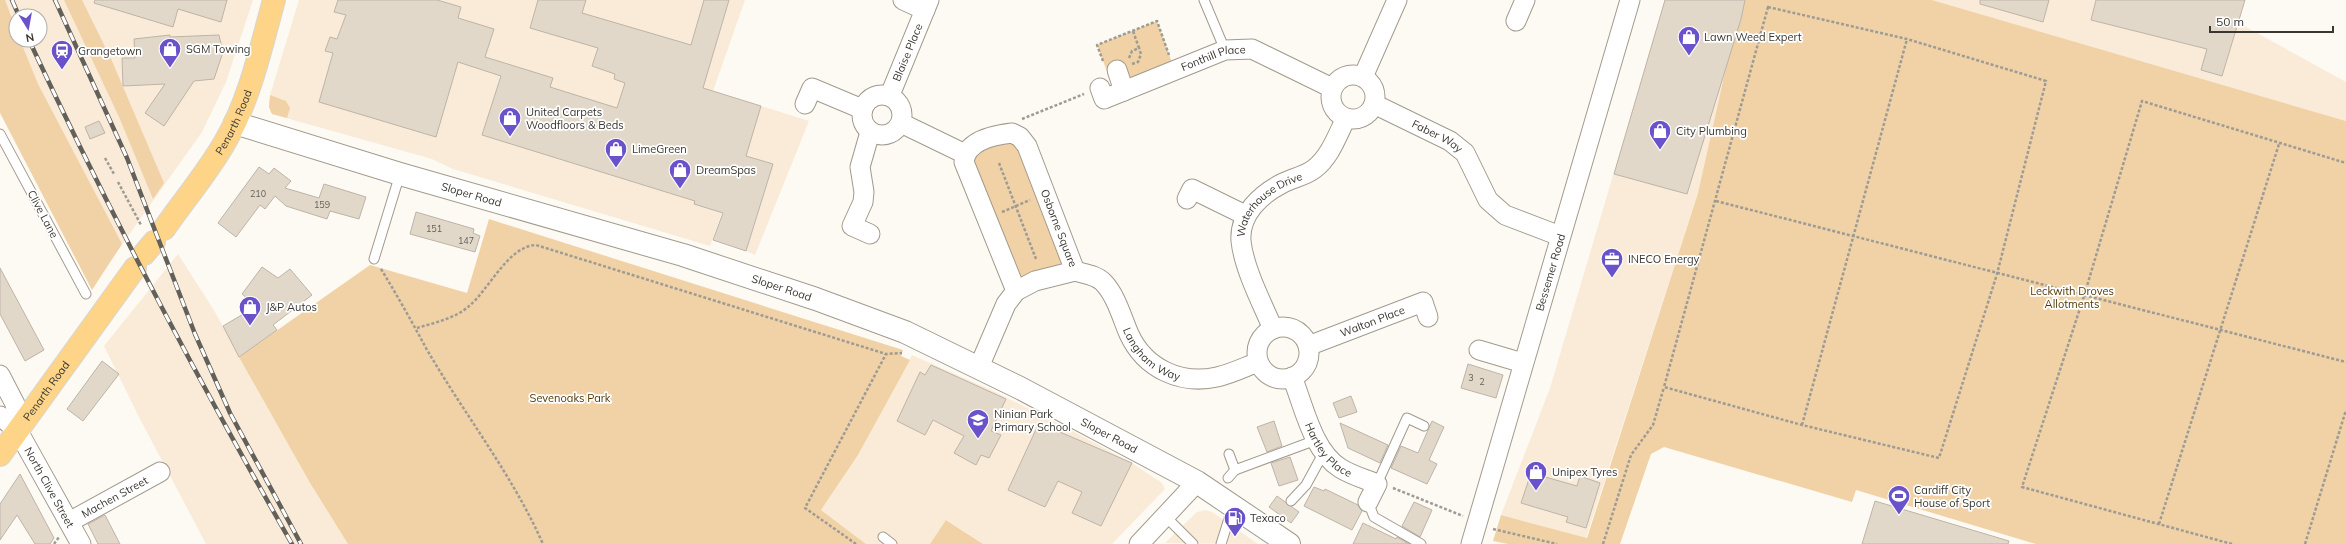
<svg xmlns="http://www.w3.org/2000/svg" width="2346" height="544" font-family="Mulish,sans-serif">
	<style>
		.built { fill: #f9ebd7; fill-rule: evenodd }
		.green { fill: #f0d2a6 }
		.building { fill: #e2d8ca; stroke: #bdb4a7 }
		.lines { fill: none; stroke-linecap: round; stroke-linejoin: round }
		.service-casing { stroke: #a39a8d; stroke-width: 11 }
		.minor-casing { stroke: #a39a8d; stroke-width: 21 }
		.tertiary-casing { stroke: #a39a8d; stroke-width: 24 }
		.primary-casing { stroke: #d8d7d6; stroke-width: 24 }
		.path { stroke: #9e9b95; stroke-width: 2.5; stroke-dasharray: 3 2; stroke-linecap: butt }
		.service { stroke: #fff; stroke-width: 9 }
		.minor { stroke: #fff; stroke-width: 19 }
		.tertiary { stroke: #fff; stroke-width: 22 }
		.primary { stroke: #fdd488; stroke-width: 22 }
		.rail-casing { stroke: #63605a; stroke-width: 4.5 }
		.rail { stroke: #fff; stroke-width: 3; stroke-dasharray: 9; stroke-linecap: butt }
		.labels { text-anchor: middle; stroke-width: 3.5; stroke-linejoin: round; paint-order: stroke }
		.number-label { font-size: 9px; fill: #645f57 }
		.poi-label { font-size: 11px; fill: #3a3731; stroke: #fff; text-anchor: start }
		.street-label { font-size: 11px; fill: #3a3731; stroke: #fff }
		.park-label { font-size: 11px; fill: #533804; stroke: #fff }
	</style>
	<rect width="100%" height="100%" fill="#fdfaf4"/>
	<!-- built -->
	<g class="built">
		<path d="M0 0H253L226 82 202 132 106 267ZM16 16H40V40H16Z"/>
		<polygon points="299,0 745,0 713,91 809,121 755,255 746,251 762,200 730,190 710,246 453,169 432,159 272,114 269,107 270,95"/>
		<polygon points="1665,0 1741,0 1698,193 1586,538 1501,515 1550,388"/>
		<polygon points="1932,0 2197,0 2346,82 2346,121"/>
		<polygon points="178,254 215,312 310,483 348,544 206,544 140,419 104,346"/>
		<polygon points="912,355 991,390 1063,426 1132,463 1162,483 1165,489 1112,544 983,544 947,520 930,544 866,544 821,510 858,455"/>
		<polygon points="1205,510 1212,512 1258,544 1165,543 1197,512"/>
	</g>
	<!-- green -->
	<g class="green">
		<polygon points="0,0 5,0 16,29 16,40 20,40 38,84 122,244 92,290 0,113"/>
		<polygon points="64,0 82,0 112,61 164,183 153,199 119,117"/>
		<polygon points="1741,0 1932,0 2346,121 2346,544 2036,544 1856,490 1852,502 1664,447 1651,454 1620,544 1508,544 1493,541 1501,515 1587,538 1698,193"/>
		<polygon points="1157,21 1175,71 1124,91 1117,70 1108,74 1097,45"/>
		<polygon points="270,95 286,101 290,108 287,118 272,114 269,107"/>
		<polygon points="1012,133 1075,271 1016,291 965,154"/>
		<polygon points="489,219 903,350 901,356 910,360 858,455 821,510 866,544 348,544 310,483 239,357 370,265 467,293"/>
		<polygon points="946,520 983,544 930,544"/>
	</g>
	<!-- building -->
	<g class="building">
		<polygon points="95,0 227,0 221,22 178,9 173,27 94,3"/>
		<polygon points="338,0 437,0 461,7 458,18 494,29 485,57 553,78 550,87 617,108 625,83 614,79 615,74 592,66 598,48 530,28 538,0 586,0 582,13 691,45 704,0 729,0 703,88 761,106 746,156 773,164 746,251 713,240 723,213 694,204 695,201 482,135 501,76 458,62 436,137 319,102 333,53 325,51 330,37 337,39 346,15 334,12"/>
		<polygon points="1665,0 1745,0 1741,19 1687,194 1614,174"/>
		<polygon points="1980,0 2049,0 2043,22 1980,4"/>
		<polygon points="2096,0 2245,0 2222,76 2201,70 2207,49 2091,20"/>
		<polygon points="170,35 170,37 219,35 223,52 214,79 194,81 164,126 145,113 165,84 123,86 122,58 135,58 134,39"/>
		<polygon points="99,121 105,133 90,139 85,127"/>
		<polygon points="259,167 269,174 274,168 291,181 285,188 319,198 324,184 366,197 359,219 330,211 327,219 286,206 275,196 265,209 260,205 236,237 218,223"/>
		<polygon points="416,212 474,229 473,233 480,236 475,252 410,234"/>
		<polygon points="262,267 278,278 290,269 312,295 273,325 277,330 239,357 223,326 257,306 242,294"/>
		<polygon points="0,268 44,350 25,361 0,314"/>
		<polygon points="102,361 119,374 83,421 67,409"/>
		<polygon points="1468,364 1503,375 1496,398 1461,388"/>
		<polygon points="931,365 1006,399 991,431 1001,435 989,458 981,455 976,465 954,453 964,436 933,420 925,435 897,421 920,372 925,375"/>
		<polygon points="1351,396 1357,412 1339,418 1333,403"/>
		<polygon points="1274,421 1282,446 1267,452 1257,427"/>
		<polygon points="1432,421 1444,427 1429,460 1437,464 1427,484 1391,468 1401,446 1418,453"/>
		<polygon points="1039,423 1132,463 1101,526 1072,513 1082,492 1058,481 1045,507 1008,490"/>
		<polygon points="1340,423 1388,445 1380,463 1348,448"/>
		<polygon points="1290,457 1298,480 1279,486 1271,463"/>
		<polygon points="1531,473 1577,486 1580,476 1600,483 1586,528 1566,522 1568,517 1521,503"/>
		<polygon points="20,474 54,538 50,544 35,544 17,515 0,540 0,504"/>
		<polygon points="1314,487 1324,491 1325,489 1358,505 1362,511 1352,530 1304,506"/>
		<polygon points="1277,496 1299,512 1291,523 1269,507"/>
		<polygon points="1875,501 2009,541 2008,544 1862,544"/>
		<polygon points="1414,502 1432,510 1420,537 1402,526"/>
		<polygon points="105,515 120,544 98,544 88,524"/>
		<polygon points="1363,523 1396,539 1397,537 1409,544 1353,544"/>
	</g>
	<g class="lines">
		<!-- service casing -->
		<g class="service-casing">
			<g id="service">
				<polyline points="1204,0 1225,50"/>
				<polyline points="0,134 86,294"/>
				<polyline points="374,259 400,174"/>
				<polyline points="1229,454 1235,470 1316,440"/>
				<polyline points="1228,478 1235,470"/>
				<polyline points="1377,484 1407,418 1424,426"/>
				<polyline points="1291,501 1306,485 1324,452"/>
				<polyline points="1368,502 1374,517 1421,544"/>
				<polyline points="1165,516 1193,544"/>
				<polyline points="883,537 892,544"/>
				<polyline points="1221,544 1233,506"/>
			</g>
		</g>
		<!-- minor casing -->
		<g class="minor-casing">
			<g id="minor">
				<polyline points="903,0 925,10"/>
				<polyline points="1516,21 1525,0"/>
				<polyline points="1117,70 1124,91"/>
				<circle cx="1353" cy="97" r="22"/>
				<polyline points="1363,77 1397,0"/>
				<path id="s1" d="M1100 88 1104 99 1225 50 1252 49 1332 88"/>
				<circle cx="882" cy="115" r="20"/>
				<path id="s2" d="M890 95 929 0"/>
				<polyline points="805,104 812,88 862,109"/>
				<path id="s3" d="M1374 104 1450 141 1465 153 1488 200 1505 215 1560 236"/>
				<polyline points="901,123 965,154"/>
				<polyline points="870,132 860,167 864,192 863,202 852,226 870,234"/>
				<path d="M1012 133 1020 137 1027 146 1075 271 1035 281 1016 291 964 162C966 141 994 135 1012 133Z"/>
				<polyline points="1187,199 1192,189 1245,215"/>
				<path id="s4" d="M1075 271C1085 274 1096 275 1103 282 1116 295 1122 318 1129 334 1145 369 1181 385 1217 377 1231 374 1245 367 1258 362"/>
				<circle cx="1283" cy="353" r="26"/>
				<path id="s5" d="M1273 329C1262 303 1244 269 1241 241 1239 214 1261 194 1283 183 1293 178 1305 176 1314 169 1330 157 1337 136 1346 118"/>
				<path id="s6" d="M1308 346 1423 302 1428 317"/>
				<polyline points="1479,350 1523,363"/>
				<polyline points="979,367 1006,304 1016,291"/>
				<polyline points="0,375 15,404 18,431"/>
				<path id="s7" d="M1292 377C1304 406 1312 450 1340 468 1351 475 1365 479 1377 484L1368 502"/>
				<path id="s8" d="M0 416 18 431 81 544"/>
				<path id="s9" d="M69 522 160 472"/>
				<polyline points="1139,544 1197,482"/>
				<path id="s10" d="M1471 544 1630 0"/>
			</g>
		</g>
		<!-- tertiary casing -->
		<g class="tertiary-casing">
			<g id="tertiary">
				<path id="s11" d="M235 123 400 174 683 255 816 299 905 332 1020 388 1197 482 1289 544"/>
			</g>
		</g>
		<!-- primary casing -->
		<g class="primary-casing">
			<g id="primary">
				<path id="s12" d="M164 229C184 200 208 172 225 142 250 99 261 47 274 0"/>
				<polyline points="144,254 154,242"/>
				<path id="s13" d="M0 455 135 268"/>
			</g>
		</g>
		<!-- path -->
		<g class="path">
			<polygon points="1768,7 1907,39 2046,81 1997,274 1939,458 1802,425 1664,387"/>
			<polyline points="1129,58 1132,51 1139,48 1133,31"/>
			<polyline points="1103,61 1097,45 1157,21 1169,55"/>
			<polyline points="1132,64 1138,62 1141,54 1139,48"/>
			<polyline points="1022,119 1084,94"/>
			<polyline points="105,158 114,174"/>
			<polyline points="999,163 1036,259"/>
			<polyline points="118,182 141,225"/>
			<polyline points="1716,201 2346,362"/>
			<polyline points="1002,212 1030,200"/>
			<path d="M381 269C397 295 412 322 426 348 464 414 512 474 543 544"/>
			<path d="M417 328C433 323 454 319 468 307 489 290 508 246 536 245L886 354 902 353"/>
			<polyline points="1802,425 1907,39"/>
			<polyline points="1393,488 1463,516"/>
			<polyline points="2159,524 2279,144"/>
			<polyline points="1493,529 1557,544"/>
			<polyline points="54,544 59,537"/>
			<polyline points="856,544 805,508 886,354"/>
			<polyline points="1603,544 1631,455 1653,425 1664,387"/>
			<polyline points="2232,544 2022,487 2084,296 2142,101 2346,163"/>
			<polyline points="2305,544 2346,410"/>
		</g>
		<!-- service -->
		<use href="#service" class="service"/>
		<!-- minor -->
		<use href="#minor" class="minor"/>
		<!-- tertiary -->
		<use href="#tertiary" class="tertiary"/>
		<!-- primary -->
		<use href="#primary" class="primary"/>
		<!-- rail casing -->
		<g class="rail-casing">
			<g id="rail">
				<polyline points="12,0 19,16"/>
				<polyline points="55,0 127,158 195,334 230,413 301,544"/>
				<path d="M29 40C109 212 198 380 292 544"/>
			</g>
		</g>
		<!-- rail -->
		<use href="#rail" class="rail"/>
	</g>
	<!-- icons -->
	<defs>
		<g id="shop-pin" transform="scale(1.15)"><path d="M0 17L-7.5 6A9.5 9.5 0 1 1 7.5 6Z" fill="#6a52cb" stroke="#fff"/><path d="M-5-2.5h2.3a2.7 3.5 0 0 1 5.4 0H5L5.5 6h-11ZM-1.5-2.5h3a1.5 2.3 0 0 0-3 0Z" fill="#fff"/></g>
		<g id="station-pin" transform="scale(1.15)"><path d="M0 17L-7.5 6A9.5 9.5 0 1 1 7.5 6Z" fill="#6a52cb" stroke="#fff"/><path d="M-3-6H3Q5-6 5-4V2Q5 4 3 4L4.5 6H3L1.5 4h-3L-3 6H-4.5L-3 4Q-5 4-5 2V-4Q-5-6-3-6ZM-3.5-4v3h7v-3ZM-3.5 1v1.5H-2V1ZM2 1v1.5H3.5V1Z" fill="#fff"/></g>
		<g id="office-pin" transform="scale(1.15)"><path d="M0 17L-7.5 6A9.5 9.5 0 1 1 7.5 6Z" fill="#6a52cb" stroke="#fff"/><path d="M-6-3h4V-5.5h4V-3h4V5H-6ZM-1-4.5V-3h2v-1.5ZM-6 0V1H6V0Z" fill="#fff"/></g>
		<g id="school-pin" transform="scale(1.15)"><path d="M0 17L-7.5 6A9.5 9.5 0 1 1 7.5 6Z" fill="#6a52cb" stroke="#fff"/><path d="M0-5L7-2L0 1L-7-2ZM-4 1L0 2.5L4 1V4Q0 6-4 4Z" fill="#fff"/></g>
		<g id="stadium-pin" transform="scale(1.15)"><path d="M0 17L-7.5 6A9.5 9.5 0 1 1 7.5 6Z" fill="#6a52cb" stroke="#fff"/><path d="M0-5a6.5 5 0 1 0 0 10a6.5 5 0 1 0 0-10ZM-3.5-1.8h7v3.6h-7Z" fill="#fff"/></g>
		<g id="fuel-pin" transform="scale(1.15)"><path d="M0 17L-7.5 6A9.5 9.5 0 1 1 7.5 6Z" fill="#6a52cb" stroke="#fff"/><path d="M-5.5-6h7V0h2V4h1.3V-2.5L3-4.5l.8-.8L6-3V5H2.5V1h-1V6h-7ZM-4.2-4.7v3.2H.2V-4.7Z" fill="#fff"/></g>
	</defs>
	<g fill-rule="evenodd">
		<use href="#shop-pin" x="1689" y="37"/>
		<use href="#shop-pin" x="170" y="49"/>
		<use href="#station-pin" x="62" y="51"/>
		<use href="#shop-pin" x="510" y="118"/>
		<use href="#shop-pin" x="1660" y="131"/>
		<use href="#shop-pin" x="616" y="149"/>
		<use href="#shop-pin" x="680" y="170"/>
		<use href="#office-pin" x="1612" y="259"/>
		<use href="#shop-pin" x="250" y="307"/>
		<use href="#school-pin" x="978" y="420"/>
		<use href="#shop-pin" x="1536" y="472"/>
		<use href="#stadium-pin" x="1899" y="496"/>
		<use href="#fuel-pin" x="1235" y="518"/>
	</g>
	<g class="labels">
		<!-- number labels -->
		<g class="number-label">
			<text x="258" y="197">210</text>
			<text x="322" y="208">159</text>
			<text x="434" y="232">151</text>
			<text x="466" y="244">147</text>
			<text x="1471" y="381">3</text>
			<text x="1482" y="385">2</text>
		</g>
		<!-- poi labels -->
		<g class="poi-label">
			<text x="1704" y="41">Lawn Weed Expert</text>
			<text x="186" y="53">SGM Towing</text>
			<text x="78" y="55">Grangetown</text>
			<text x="526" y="116">United Carpets<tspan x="526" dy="13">Woodfloors &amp; Beds</tspan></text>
			<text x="1676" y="135">City Plumbing</text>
			<text x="632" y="153">LimeGreen</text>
			<text x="696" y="174">DreamSpas</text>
			<text x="1628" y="263">INECO Energy</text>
			<text x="266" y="311">J&amp;P Autos</text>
			<text x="994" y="418">Ninian Park<tspan x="994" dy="13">Primary School</tspan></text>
			<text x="1552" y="476">Unipex Tyres</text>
			<text x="1914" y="494">Cardiff City<tspan x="1914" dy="13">House of Sport</tspan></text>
			<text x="1250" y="522">Texaco</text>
		</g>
		<!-- street labels -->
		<g class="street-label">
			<text dy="4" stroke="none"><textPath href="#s2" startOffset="46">Blaise Place</textPath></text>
			<text dy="4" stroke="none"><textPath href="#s1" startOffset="129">Fonthill Place</textPath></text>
			<text dy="4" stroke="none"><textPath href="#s12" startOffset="128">Penarth Road</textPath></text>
			<text dy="4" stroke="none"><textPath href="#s3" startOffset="71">Faber Way</textPath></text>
			<text dy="4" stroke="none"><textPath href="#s11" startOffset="247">Sloper Road</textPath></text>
			<text dy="4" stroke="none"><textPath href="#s5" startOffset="144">Waterhouse Drive</textPath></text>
			<text transform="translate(43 214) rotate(62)" y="4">Clive Lane</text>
			<text transform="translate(1059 228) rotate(69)" y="4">Osborne Square</text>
			<text dy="4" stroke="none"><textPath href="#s10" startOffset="283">Bessemer Road</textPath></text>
			<text dy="4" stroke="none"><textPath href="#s11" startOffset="571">Sloper Road</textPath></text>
			<text dy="4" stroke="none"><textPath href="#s6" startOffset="69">Walton Place</textPath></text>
			<text dy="4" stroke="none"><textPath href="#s4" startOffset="120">Langham Way</textPath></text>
			<text dy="4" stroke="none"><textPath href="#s13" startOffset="79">Penarth Road</textPath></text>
			<text dy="4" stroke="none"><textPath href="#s11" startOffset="931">Sloper Road</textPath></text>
			<text dy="4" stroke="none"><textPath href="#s7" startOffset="83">Hartley Place</textPath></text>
			<text dy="4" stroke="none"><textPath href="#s8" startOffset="88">North Clive Street</textPath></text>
			<text dy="4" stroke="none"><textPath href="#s9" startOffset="52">Machen Street</textPath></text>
		</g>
		<!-- park labels -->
		<g class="park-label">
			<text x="2072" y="295">Leckwith Droves<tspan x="2072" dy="13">Allotments</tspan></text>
			<text x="570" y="402">Sevenoaks Park</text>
		</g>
	</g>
	<!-- north arrow -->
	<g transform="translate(28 28) rotate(169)"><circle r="19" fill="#ffffff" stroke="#b0afad"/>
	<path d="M0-3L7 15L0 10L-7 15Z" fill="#6a52cb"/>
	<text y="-6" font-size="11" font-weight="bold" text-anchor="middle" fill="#3a3731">N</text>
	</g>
	<!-- scale -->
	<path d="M2210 26v6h123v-6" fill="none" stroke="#3a3731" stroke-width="2"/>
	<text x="2216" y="26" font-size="12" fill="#3a3731" stroke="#ffffff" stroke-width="3" paint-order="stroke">50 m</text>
</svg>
